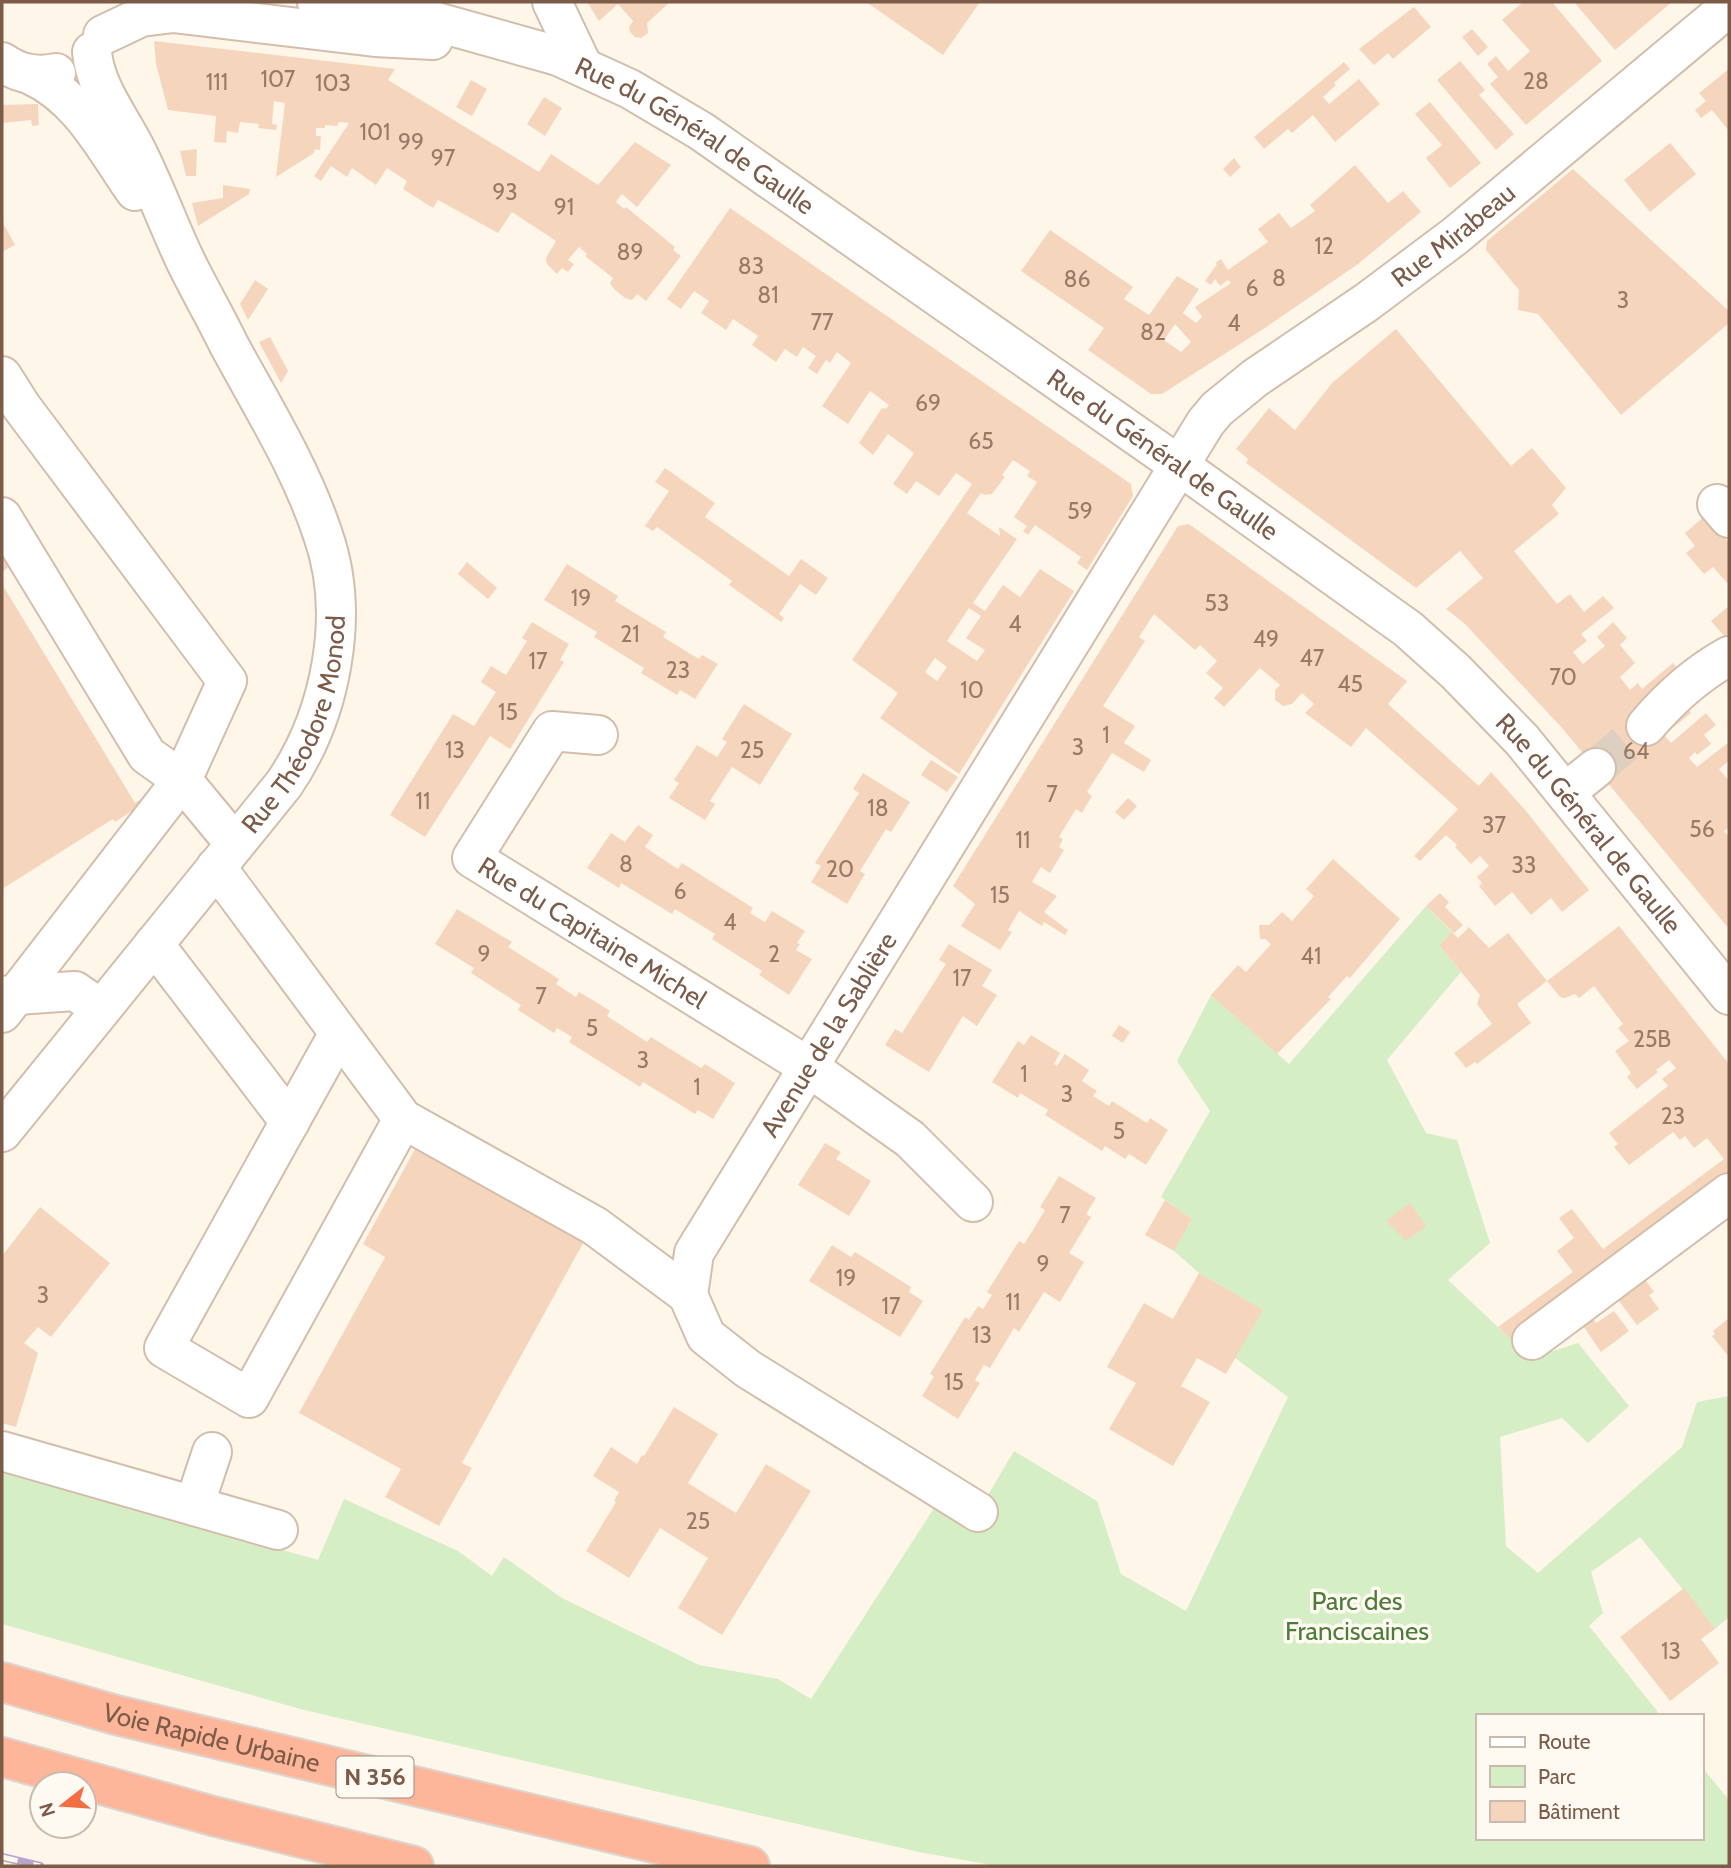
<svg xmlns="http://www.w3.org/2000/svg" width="1731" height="1868" font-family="Cabin,sans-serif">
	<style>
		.green { fill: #d5eec5 }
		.building { fill: #f6d5bd; fill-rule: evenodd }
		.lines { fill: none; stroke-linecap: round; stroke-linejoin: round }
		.minor-tunnel { stroke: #ded0c1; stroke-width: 38; stroke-dasharray: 38 19; stroke-linecap: butt }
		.minor-casing { stroke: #d3beac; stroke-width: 42 }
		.highway-casing { stroke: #ddd5d0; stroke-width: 42 }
		.minor { stroke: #fff; stroke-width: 38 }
		.highway { stroke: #fdb69a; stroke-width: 38 }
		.rail-casing { stroke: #b9a4cb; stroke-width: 8 }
		.rail { stroke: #fffaf1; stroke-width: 5; stroke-dasharray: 16; stroke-linecap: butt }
		.labels { text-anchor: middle; stroke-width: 7; stroke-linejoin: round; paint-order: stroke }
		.number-label { font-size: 23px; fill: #9a7a66 }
		.shield { fill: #fffaf1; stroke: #a38b7b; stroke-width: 2 }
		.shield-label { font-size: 24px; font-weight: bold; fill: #7c5c49 }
		.street-label { font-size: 26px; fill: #7c5c49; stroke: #fffaf1 }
		.park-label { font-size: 26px; fill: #4e7c3c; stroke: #fffaf1 }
	</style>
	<rect width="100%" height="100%" fill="#fef6e9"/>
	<!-- green -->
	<polygon class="green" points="1426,906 1452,932 1439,945 1461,972 1387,1060 1426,1133 1457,1140 1490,1243 1448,1280 1518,1346 1535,1357 1578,1343 1629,1406 1588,1443 1562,1418 1500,1437 1506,1546 1538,1573 1682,1447 1697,1402 1729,1396 1729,1617 1715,1629 1640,1537 1591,1572 1603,1613 1589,1626 1661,1716 1477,1716 1477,1838 1701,1838 1701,1766 1729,1800 1729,1866 997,1866 919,1852 304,1710 2,1624 2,1470 318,1560 344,1499 458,1551 492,1576 504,1557 562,1598 699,1665 778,1679 811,1699 936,1505 978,1512 1014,1451 1097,1501 1121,1574 1186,1611 1288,1397 1235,1358 1262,1310 1199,1273 1174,1251 1192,1219 1161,1197 1210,1111 1177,1061 1211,995 1289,1064"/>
	<!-- building -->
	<g class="building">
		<polygon points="587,2 670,2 647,23 648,33 641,38 635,37 630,32 629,27 633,21 618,4 599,21"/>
		<polygon points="866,2 980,2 943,55"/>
		<polygon points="1523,2 1552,2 1602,61 1526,125 1490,84 1498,77 1487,64 1496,56 1508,71 1530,51 1502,20"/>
		<polygon points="1574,2 1672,2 1615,50"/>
		<polygon points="1414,7 1431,27 1393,59 1388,53 1374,65 1359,49"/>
		<polygon points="1472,29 1488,47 1478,56 1462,37"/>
		<polygon points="154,41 395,69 388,80 539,172 551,154 598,185 635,142 671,165 637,207 622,194 616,202 624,209 626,207 675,247 673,250 681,256 646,301 637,294 632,300 625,298 613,288 610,283 613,278 585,256 587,254 579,247 568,260 574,264 568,272 562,268 557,274 547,264 546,258 556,241 512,212 498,233 438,200 433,208 403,189 407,181 387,168 376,185 352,168 347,177 331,166 321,181 314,176 349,123 339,122 337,126 325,125 325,128 316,128 316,136 321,136 320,150 315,149 314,153 276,177 285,103 274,101 272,124 277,125 276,130 258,128 259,124 240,122 238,133 227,131 226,143 214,142 216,116 168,110 156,64"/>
		<polygon points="1460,61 1485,90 1479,95 1514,134 1496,150 1437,80"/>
		<polygon points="1344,62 1350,69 1334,83 1336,85 1323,97 1329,104 1359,79 1380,104 1335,142 1313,115 1292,133 1288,129 1264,149 1254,137"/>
		<polygon points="1729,69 1729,131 1712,110 1701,118 1695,110 1706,101 1699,93"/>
		<polygon points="471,80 487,89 472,116 456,107"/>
		<polygon points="544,97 562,108 545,136 527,124"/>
		<polygon points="1430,102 1481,163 1450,188 1426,158 1442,145 1415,114"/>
		<polygon points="38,104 39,125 32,126 31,120 2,123 2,105"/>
		<polygon points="1670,143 1696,174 1650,212 1624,180"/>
		<polygon points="197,149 196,176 186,176 180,151"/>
		<polygon points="1234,158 1241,167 1230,177 1223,169"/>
		<path d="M1355 165 1388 203 1403 191 1421 212 1358 264 1265 328 1162 394H1151L1088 350 1104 328 1021 271 1050 230 1133 287 1124 299 1149 315 1177 276 1199 289 1183 313 1196 323 1202 317 1195 307 1231 283 1228 280 1220 286 1215 279 1211 285 1205 281 1217 264 1215 263 1221 259 1228 270 1268 242 1258 229 1279 213 1291 228 1315 211 1310 205ZM1175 324 1191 342 1181 352 1164 340Z"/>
		<polygon points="1573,169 1729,311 1729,323 1621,415 1538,314 1518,310 1519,290 1486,250 1487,241"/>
		<polygon points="223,185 250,189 249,194 198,226 192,203 223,198"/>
		<path d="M730 208 1131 484 1133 496 1087 570 1077 563 1081 557 1035 525 1028 535 1023 531 1027 526 1014 517 1037 482 1027 476 1030 471 1013 460 1002 475 1005 477 992 494 985 495 981 493 967 513 1000 536 999 527 1017 539 973 603 985 611 1003 585 1020 597 1040 569 1074 591 959 774 880 718 898 693 852 660 972 484 956 473 939 496 916 481 907 494 893 484 914 453 888 434 873 455 859 443 882 408 886 409 889 405 870 391 848 424 822 406 851 363 837 352 830 363 826 360 817 374 808 368 816 356 803 347 797 357 785 349 776 362 752 345 758 336 733 319 726 330 701 313 709 301 694 291 681 309 667 299ZM969 608 981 616 966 638 985 650 977 661 947 641ZM935 658 947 667 937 681 925 672Z"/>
		<polygon points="2,221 15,245 2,252"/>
		<polygon points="255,280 268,289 248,320 240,304"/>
		<polygon points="1396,329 1511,466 1532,448 1566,488 1552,505 1559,514 1514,551 1557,604 1570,594 1584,612 1603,596 1614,608 1581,634 1587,641 1573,652 1583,664 1605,646 1597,637 1613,622 1627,638 1620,645 1635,663 1620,677 1630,690 1638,683 1642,689 1673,663 1684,675 1684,704 1691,713 1664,735 1671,743 1706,713 1716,725 1704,735 1711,744 1697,755 1695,752 1689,758 1697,767 1729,742 1729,761 1719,769 1729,781 1729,827 1724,831 1729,837 1729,929 1562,728 1464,623 1446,609 1483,578 1460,551 1416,588 1246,463 1248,459 1236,449 1269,408 1295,430 1332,383"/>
		<polygon points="270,337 288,371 281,383 259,342"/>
		<polygon points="665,468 715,503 705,517 789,576 801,559 828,578 816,595 800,584 779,614 784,618 781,622 729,585 732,581 657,527 653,531 645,526 669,491 655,482"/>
		<polygon points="1706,515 1729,543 1729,585 1713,567 1704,574 1686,553 1695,546 1685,533"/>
		<polygon points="1189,524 1407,681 1388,704 1479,786 1491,772 1526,811 1589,890 1562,912 1551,898 1531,915 1512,892 1495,906 1479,886 1482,883 1477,877 1489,866 1480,856 1471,864 1455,847 1457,845 1446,835 1420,861 1414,856 1458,809 1366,728 1351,747 1305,713 1314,704 1302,693 1292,704 1283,706 1275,700 1275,690 1280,685 1260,668 1224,707 1214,698 1223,688 1206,673 1217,661 1200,645 1195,650 1154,614 1139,637 1145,641 1103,706 1135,726 1124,743 1151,760 1144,772 1112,753 1087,792 1092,796 1082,813 1076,809 1059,837 1063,839 1059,847 1064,850 1050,873 1041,867 1032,882 1057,896 1044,912 1068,930 1065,935 1044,922 1042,926 1019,911 1008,930 1012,932 1000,950 961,926 975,904 953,886 1178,526"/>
		<polygon points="2,555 9,567 2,572"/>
		<polygon points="467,562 497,588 488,599 458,574"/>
		<polygon points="567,564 618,596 615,601 666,632 663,637 699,659 702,655 718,664 695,699 680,690 677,695 641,673 644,668 594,637 597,632 544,600"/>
		<polygon points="2,584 135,803 141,799 143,804 115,822 113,819 2,889"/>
		<polygon points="1729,606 1729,633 1725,637 1711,621"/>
		<polygon points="532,622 569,644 560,660 564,662 510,749 490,736 425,837 390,815 453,714 474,726 496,692 481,682 491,666 506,675 527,641 522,638"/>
		<polygon points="744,704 792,734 760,785 732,767 710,801 715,804 705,820 669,798 679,783 674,780 697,745 717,757 727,742 722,739"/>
		<polygon points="931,760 958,777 947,792 921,775"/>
		<polygon points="863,773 910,802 891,832 886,829 860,871 865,874 847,904 811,882 821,866 815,863 859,793 853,789"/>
		<polygon points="1128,798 1137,806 1124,820 1115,812"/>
		<polygon points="638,825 653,835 645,847 664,860 678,869 682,863 753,908 750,913 765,922 772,911 805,931 797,943 800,944 796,950 812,959 789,995 759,975 762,971 712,939 715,934 675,909 672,914 621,883 619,888 587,868 611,833 625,842"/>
		<polygon points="1333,859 1400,919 1350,978 1347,976 1328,997 1331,999 1277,1054 1211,995 1238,965 1246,972 1271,944 1265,939 1260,939 1259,925 1269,925 1282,912 1292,921 1314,896 1306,889"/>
		<polygon points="1440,893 1449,902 1445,907 1463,925 1454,933 1426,906"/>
		<polygon points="457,909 512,942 508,947 559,979 556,984 576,997 579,992 596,1002 610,1011 607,1016 647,1042 651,1037 701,1068 705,1064 735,1083 713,1119 698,1110 695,1114 643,1082 640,1087 569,1042 572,1037 557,1028 554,1033 518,1010 521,1005 471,973 474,968 435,944"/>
		<polygon points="1619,926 1729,1064 1729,1188 1518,1346 1498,1327 1573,1272 1557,1251 1574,1238 1559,1218 1572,1209 1603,1249 1724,1159 1707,1138 1694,1148 1685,1136 1680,1140 1673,1132 1629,1165 1614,1147 1618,1144 1609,1133 1668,1086 1662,1079 1676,1068 1669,1060 1656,1070 1658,1072 1637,1089 1627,1077 1631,1073 1615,1051 1629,1041 1618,1028 1623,1024 1594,986 1579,998 1575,994 1565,998 1560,997 1547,981 1517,1004 1531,1023 1477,1064 1475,1062 1466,1068 1454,1053 1492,1024 1477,1004 1480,995 1439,945 1452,932 1458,938 1469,927 1489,948 1508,933 1547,981"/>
		<polygon points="949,944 992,970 982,986 997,995 977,1026 963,1016 929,1072 885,1045 895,1029 902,1033 946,964 939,960"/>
		<polygon points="1119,1025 1130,1032 1123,1043 1112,1036"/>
		<polygon points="1031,1035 1060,1053 1054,1064 1057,1066 1065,1054 1089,1070 1082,1081 1097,1091 1093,1096 1109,1106 1112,1101 1147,1123 1150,1118 1168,1130 1146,1165 1129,1154 1125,1159 1105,1146 1102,1151 1045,1115 1048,1110 1020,1093 1018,1098 992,1082 1018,1041 1024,1045"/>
		<polygon points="420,1140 587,1236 462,1463 472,1468 439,1526 385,1497 401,1469 299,1413 385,1257 363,1244"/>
		<polygon points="825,1143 841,1152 836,1159 871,1181 849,1216 798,1185"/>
		<polygon points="1059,1176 1096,1198 1086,1214 1091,1217 1069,1253 1084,1262 1060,1302 1044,1292 1019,1332 1014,1328 990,1368 984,1365 975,1380 980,1383 958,1419 922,1396 934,1376 930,1374 965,1317 969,1320 978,1306 983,1309 992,1295 987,1292 1019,1241 1024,1244 1033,1230 1045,1210 1040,1207"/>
		<polygon points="1165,1200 1192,1219 1174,1251 1145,1235"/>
		<polygon points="1410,1203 1426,1226 1406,1241 1386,1221"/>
		<polygon points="40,1207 110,1263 51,1337 38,1327 24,1343 38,1353 16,1427 2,1423 2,1256"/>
		<polygon points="832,1245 851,1257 855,1252 911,1287 909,1292 923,1301 900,1337 809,1281"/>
		<polygon points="1199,1273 1263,1310 1226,1374 1197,1358 1181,1386 1210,1402 1173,1466 1109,1429 1136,1383 1107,1367 1144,1303 1173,1319"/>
		<polygon points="1621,1281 1629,1293 1646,1281 1654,1292 1649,1295 1659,1309 1637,1325 1610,1289"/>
		<polygon points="1588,1309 1596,1323 1614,1311 1629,1331 1601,1352 1577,1317"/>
		<polygon points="1729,1318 1729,1357 1712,1336 1715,1334 1713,1331"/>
		<polygon points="674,1407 718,1434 688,1483 736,1513 766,1464 811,1491 722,1635 678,1608 708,1558 660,1528 629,1578 586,1551 616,1502 614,1501 619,1492 593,1476 611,1447 637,1464 642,1455 644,1456"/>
		<polygon points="1684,1588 1715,1629 1701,1639 1719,1663 1670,1701 1620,1637"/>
	</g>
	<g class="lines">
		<!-- minor-tunnel -->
		<polyline class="minor-tunnel" points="1596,768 1646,726"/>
		<!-- minor casing -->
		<g class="minor-casing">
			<g id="minor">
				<path id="s1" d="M317 2 376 9 433 21 558 56 630 89 701 131 1180 466 1408 629 1456 672 1522 740 1729 995"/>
				<polyline points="552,2 582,65"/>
				<polyline points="103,35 141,17 173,13 375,37 433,40"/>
				<path d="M2 62C19 74 36 77 56 73"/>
				<path d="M31 75C80 97 105 148 135 191"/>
				<polyline points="2,376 21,406 227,681 182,780 147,755 2,517"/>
				<polyline points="1717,504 1729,518"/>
				<path d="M1646 726C1669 699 1698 673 1729 656"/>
				<path id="s2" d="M598 735 552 731 472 858 807 1066 910 1139 973 1202"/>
				<polyline points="1566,792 1596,768"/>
				<polyline points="216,867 237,895 403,1119 249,1398 164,1348 339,1033"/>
				<polyline points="154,944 290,1122"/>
				<polyline points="2,996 75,991 101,1009"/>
				<polyline points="2,1013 182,780 235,844"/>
				<polyline points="403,1119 595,1226 688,1295"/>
				<path id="s3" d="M2 1132 284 784C331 715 351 615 323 535 301 468 262 406 229 345 215 316 199 289 185 260 169 226 156 191 140 158 125 124 95 90 92 52"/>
				<polyline points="1532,1340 1729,1193"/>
				<polyline points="2,1451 278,1530"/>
				<polyline points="194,1506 212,1452"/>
				<path id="s4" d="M978 1512 748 1369 706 1336 688 1295 694 1253 1206 422 1217 409 1255 378 1367 302 1455 236 1729 7"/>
			</g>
		</g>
		<!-- highway casing -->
		<g class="highway-casing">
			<g id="highway">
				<path id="s5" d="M2 1682 116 1715 750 1866"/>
				<polyline points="2,1757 213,1816 414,1866"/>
			</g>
		</g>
		<!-- minor -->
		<use href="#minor" class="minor"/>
		<!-- highway -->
		<use href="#highway" class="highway"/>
		<!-- rail casing -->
		<g class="rail-casing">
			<polyline id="rail" points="2,1857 40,1866"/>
		</g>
		<!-- rail -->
		<use href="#rail" class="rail"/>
	</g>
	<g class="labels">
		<!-- number labels -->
		<g class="number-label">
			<text x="278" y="87">107</text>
			<text x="1536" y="89">28</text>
			<text x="217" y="90">111</text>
			<text x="333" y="91">103</text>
			<text x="375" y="140">101</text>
			<text x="411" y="150">99</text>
			<text x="443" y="166">97</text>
			<text x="505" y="200">93</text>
			<text x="564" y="215">91</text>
			<text x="1324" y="254">12</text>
			<text x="630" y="260">89</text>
			<text x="751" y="274">83</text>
			<text x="1279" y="286">8</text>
			<text x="1077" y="287">86</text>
			<text x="1252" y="296">6</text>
			<text x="768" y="303">81</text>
			<text x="1623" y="308">3</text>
			<text x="822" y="330">77</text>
			<text x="1234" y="331">4</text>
			<text x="1153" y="340">82</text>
			<text x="928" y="411">69</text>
			<text x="981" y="449">65</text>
			<text x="1080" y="519">59</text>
			<text x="581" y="606">19</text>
			<text x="1217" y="611">53</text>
			<text x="1015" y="632">4</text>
			<text x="630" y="642">21</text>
			<text x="1266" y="647">49</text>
			<text x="1312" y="666">47</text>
			<text x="538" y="669">17</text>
			<text x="678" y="678">23</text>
			<text x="1563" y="685">70</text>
			<text x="1350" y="692">45</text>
			<text x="972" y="698">10</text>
			<text x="508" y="720">15</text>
			<text x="1106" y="743">1</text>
			<text x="1078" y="755">3</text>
			<text x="455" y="758">13</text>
			<text x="752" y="758">25</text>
			<text x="1636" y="759">64</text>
			<text x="1052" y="802">7</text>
			<text x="423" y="809">11</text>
			<text x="878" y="816">18</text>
			<text x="1494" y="833">37</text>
			<text x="1702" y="837">56</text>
			<text x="1023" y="848">11</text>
			<text x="626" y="872">8</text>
			<text x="1524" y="873">33</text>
			<text x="840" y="877">20</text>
			<text x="680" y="899">6</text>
			<text x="1000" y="903">15</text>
			<text x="730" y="930">4</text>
			<text x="484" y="962">9</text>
			<text x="774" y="962">2</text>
			<text x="1311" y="964">41</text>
			<text x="962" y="986">17</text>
			<text x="541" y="1004">7</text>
			<text x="592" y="1036">5</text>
			<text x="1652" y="1047">25B</text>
			<text x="643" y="1068">3</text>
			<text x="1024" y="1082">1</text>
			<text x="697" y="1095">1</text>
			<text x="1067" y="1102">3</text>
			<text x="1673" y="1124">23</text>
			<text x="1119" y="1139">5</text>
			<text x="1065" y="1223">7</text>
			<text x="1043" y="1272">9</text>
			<text x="846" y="1286">19</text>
			<text x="43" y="1303">3</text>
			<text x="1013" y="1310">11</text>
			<text x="891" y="1314">17</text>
			<text x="982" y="1343">13</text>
			<text x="954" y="1390">15</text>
			<text x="698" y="1529">25</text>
			<text x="1671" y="1659">13</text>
		</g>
		<!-- shield labels -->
		<rect class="shield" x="336.5" y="1756.5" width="77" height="41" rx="5"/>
		<g class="shield-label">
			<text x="375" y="1785">N 356</text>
		</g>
		<!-- street labels -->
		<g class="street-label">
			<text dy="9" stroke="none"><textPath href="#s1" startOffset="406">Rue du Général de Gaulle</textPath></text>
			<text dy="9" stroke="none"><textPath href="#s4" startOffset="1698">Rue Mirabeau</textPath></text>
			<text dy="9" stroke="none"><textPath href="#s1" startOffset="973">Rue du Général de Gaulle</textPath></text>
			<text dy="9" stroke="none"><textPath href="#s3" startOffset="508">Rue Théodore Monod</textPath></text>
			<text dy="9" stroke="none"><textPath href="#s1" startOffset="1540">Rue du Général de Gaulle</textPath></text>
			<text dy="9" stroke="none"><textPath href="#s2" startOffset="338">Rue du Capitaine Michel</textPath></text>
			<text dy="9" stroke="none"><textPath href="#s4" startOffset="668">Avenue de la Sablière</textPath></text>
			<text dy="9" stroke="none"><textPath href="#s5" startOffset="217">Voie Rapide Urbaine</textPath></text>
		</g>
		<!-- park labels -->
		<g class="park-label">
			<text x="1357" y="1610">Parc des<tspan x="1357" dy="30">Franciscaines</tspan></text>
		</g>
	</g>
	<!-- border -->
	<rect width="1731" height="1868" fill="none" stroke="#7c5c49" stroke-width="7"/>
	<!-- legend -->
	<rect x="1476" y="1714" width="228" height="126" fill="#fffaf1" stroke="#cbbbae" stroke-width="2"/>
	<rect x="1490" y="1737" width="35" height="10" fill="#ffffff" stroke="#cbbbae" stroke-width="2"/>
	<text x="1538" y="1749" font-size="21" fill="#7c5c49">Route</text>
	<rect x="1490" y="1766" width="35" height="21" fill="#d5eec5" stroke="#cbbbae" stroke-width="2"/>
	<text x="1538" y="1784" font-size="21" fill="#7c5c49">Parc</text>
	<rect x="1490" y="1801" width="35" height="21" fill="#f6d5bd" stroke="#cbbbae" stroke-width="2"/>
	<text x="1538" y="1819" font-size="21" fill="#7c5c49">Bâtiment</text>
	<!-- north arrow -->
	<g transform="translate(63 1805) rotate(253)"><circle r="33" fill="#fffaf1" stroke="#cbbbae" stroke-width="2"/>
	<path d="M0-5L12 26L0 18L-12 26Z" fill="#f26d44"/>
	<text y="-10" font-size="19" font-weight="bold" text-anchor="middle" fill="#7c5c49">N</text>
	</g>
</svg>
